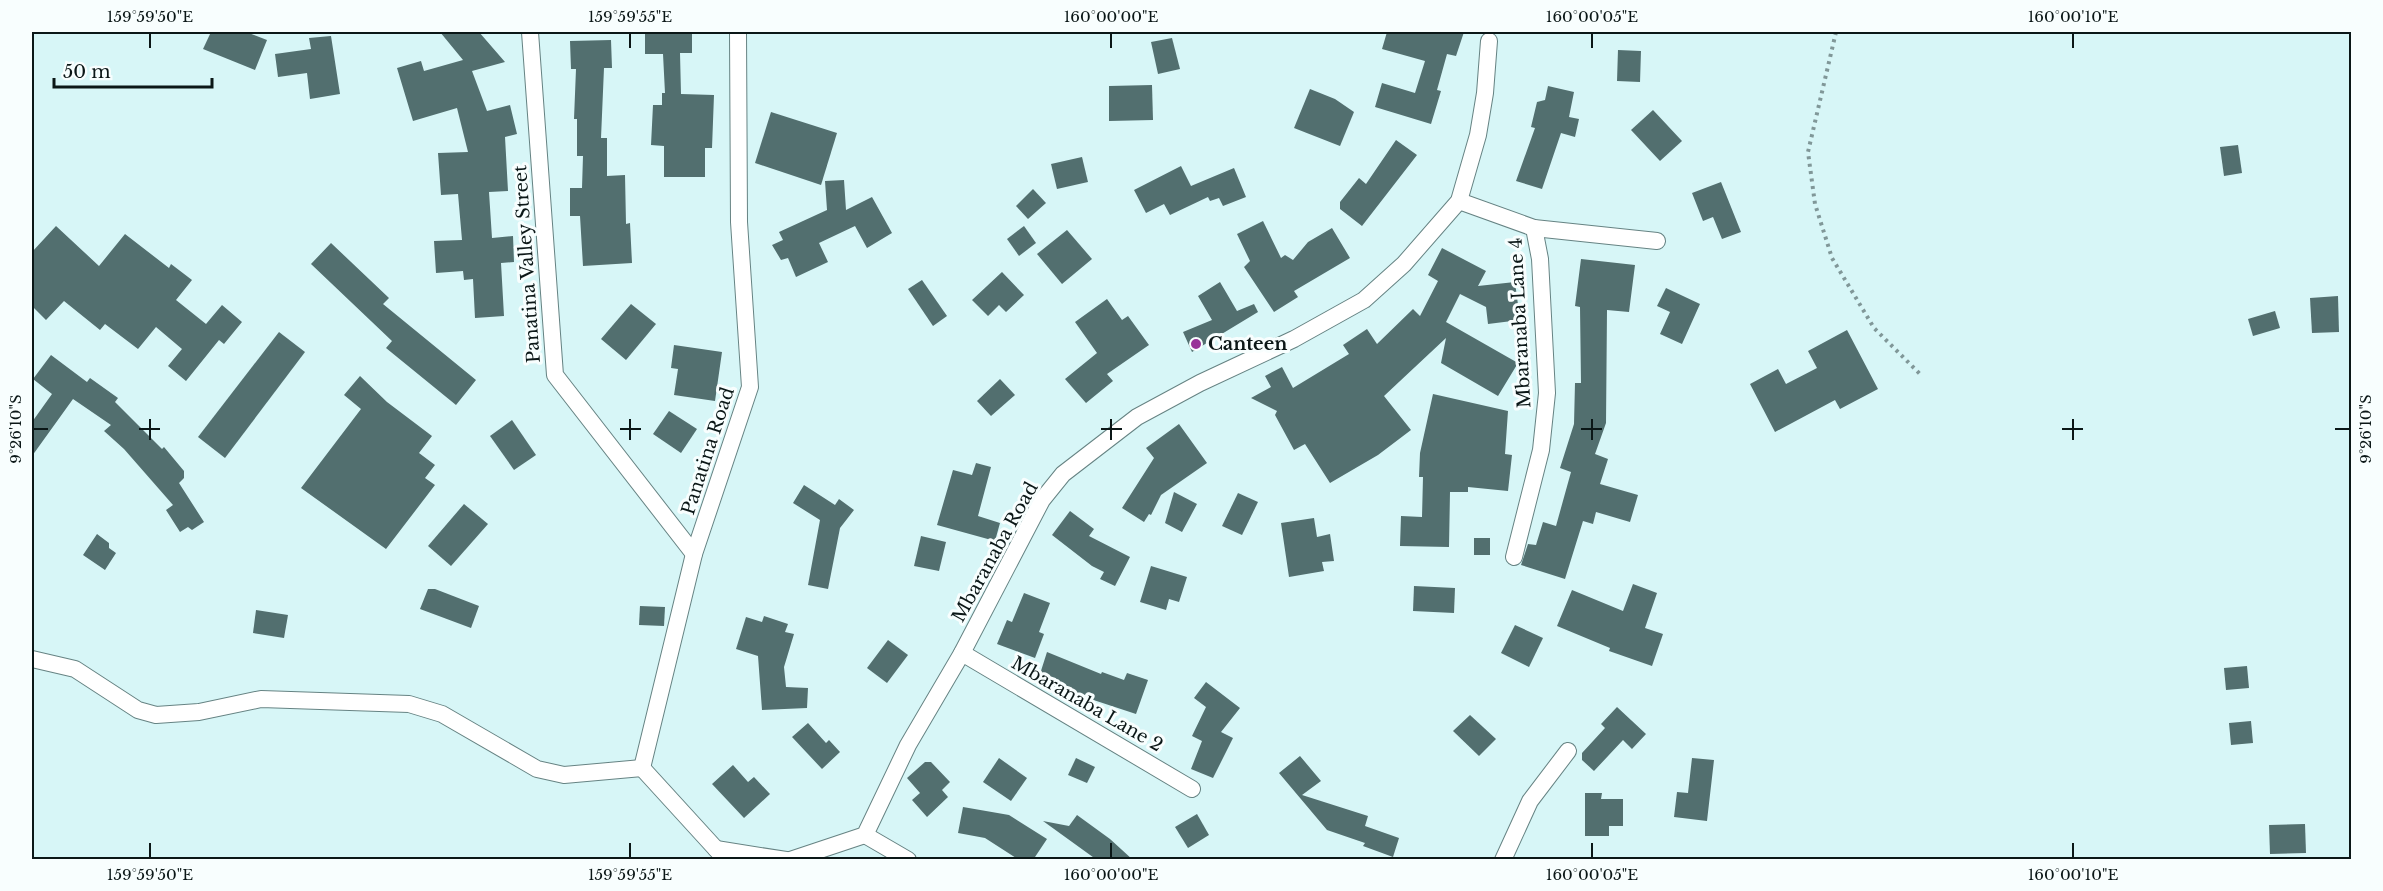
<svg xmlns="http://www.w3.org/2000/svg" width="2383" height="891" font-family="'Libre Baskerville',serif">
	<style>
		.building { fill: #526f6f }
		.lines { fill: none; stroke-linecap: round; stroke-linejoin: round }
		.street-casing { stroke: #668383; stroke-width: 18 }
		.path { stroke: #809798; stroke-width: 4; stroke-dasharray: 3 4.5; stroke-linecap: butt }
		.street { stroke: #fff; stroke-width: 16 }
		.ticks { fill: none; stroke: #0b1717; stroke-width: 2 }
		.poi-dot { fill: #983398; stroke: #f8fefe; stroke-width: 2 }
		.labels { text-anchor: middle; stroke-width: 6; stroke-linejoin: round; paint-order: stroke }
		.street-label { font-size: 18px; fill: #0b1717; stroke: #f8fefe }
		.poi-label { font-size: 18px; font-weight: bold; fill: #0b1717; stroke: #f8fefe; text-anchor: start }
		.neatline { fill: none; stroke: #0b1717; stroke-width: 2 }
		.ticks-label { font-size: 15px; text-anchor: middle; fill: #0b1717 }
	</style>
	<rect width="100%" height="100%" fill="#d7f6f7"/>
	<!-- building -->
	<g class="building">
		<polygon points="211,32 246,32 267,40 255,70 203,49"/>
		<polygon points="440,32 479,32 505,62 472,71 487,111 510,105 517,134 505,137 508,191 489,192 492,238 513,236 514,262 501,263 504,316 475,318 473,279 464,280 463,271 436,273 434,241 462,240 458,194 441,195 438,153 468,152 457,108 413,121 397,68 421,61 424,71 463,60"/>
		<polygon points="645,32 692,32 692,53 680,53 681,94 714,95 712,148 705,148 705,177 664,177 664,146 651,145 653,105 662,105 662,93 665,93 663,54 645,54"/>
		<polygon points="1387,32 1464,32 1456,56 1447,54 1437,90 1441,91 1431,124 1375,107 1382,83 1415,93 1425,61 1382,49"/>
		<polygon points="331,36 340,94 310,99 307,73 278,77 275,54 311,49 309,38"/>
		<polygon points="1172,38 1180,69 1158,74 1151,42"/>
		<polygon points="611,40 612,68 604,68 601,138 607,138 607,176 625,175 626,224 630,223 632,263 583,266 580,216 570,216 570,188 582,188 583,156 577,156 577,119 574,119 576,69 571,69 570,41"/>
		<polygon points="1618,50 1641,51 1640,82 1617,81"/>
		<polygon points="1152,85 1153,120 1109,121 1109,86"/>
		<polygon points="1548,86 1574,92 1569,117 1579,119 1575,137 1561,133 1542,189 1516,181 1535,128 1531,127 1537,102 1545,100"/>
		<polygon points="1310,89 1335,99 1354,112 1340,146 1294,128"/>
		<polygon points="1653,110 1682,141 1660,161 1631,130"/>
		<polygon points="771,112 837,133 821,185 755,163"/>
		<polygon points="1396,140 1417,155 1362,226 1340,209 1340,202 1359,178 1366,184"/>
		<polygon points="2238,145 2242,173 2224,176 2220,147"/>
		<polygon points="1082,157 1088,182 1057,189 1051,164"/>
		<polygon points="1181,166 1191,186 1234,168 1246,197 1223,206 1219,198 1210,201 1208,197 1170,215 1164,204 1146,213 1134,190"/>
		<polygon points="844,180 846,210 872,197 892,233 867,248 855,226 819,243 828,262 796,277 788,258 781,260 772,245 783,240 779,232 827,210 825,181"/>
		<polygon points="1721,182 1741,232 1722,239 1713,217 1703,221 1692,193"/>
		<polygon points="1033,189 1046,203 1028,219 1016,206"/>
		<polygon points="1263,221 1281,258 1285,255 1293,260 1308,242 1332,228 1350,258 1294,291 1298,297 1274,312 1244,267 1250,261 1237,234"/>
		<polygon points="56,226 99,266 125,234 169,268 171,264 192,280 176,300 206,324 222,305 242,322 224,344 219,340 186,381 168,366 182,349 156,327 138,349 105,324 100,330 64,301 46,320 32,306 32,252"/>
		<polygon points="1024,226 1036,243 1019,256 1007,239"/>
		<polygon points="1067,230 1092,259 1062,284 1037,254"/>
		<polygon points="331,243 389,298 383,304 476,380 456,405 386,348 392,341 311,264"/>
		<polygon points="1442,248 1486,271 1478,286 1515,282 1520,320 1488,324 1486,307 1460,294 1446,322 1518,363 1498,396 1441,363 1446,338 1384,396 1411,430 1378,455 1330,483 1305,444 1294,450 1275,415 1277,411 1251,398 1271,387 1265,376 1282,367 1293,388 1349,354 1343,345 1367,329 1377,344 1413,309 1420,316 1438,281 1428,275"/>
		<polygon points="1581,259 1635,265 1629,312 1607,310 1606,423 1595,454 1608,459 1600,484 1638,495 1630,522 1596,512 1593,524 1583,521 1565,579 1521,565 1528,544 1536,545 1543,522 1556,526 1571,472 1560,468 1574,424 1575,383 1581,383 1580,307 1575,306"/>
		<polygon points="1002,272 1024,295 1006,312 999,305 988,316 972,300"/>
		<polygon points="922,280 947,316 933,326 908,289"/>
		<polygon points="1220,282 1237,311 1254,304 1258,312 1192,352 1183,332 1212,320 1198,296"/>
		<polygon points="1666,288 1700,304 1682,344 1660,334 1670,312 1657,306"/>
		<polygon points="2338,296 2339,332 2312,333 2310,298"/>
		<polygon points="1107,299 1122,320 1128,316 1149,345 1107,374 1113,381 1086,403 1065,379 1097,353 1075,322"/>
		<polygon points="631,304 656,324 626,360 601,339"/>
		<polygon points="2275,311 2280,328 2253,336 2248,319"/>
		<polygon points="1847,330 1878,389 1840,409 1835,400 1775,432 1750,384 1778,369 1786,384 1817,368 1808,351"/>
		<polygon points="279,332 305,352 225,458 198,437"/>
		<polygon points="674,345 722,352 715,401 674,395 678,369 671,368"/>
		<polygon points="51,355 87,382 90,378 118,398 115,402 162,449 164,447 184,471 184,478 179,483 204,522 192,530 188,527 180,532 166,510 173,505 124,449 104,431 111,425 73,399 32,456 32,422 52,394 33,379"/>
		<polygon points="360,376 387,402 432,436 419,453 435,465 425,478 435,485 386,549 301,488 361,409 344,395"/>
		<polygon points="1000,379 1015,395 991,416 977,401"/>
		<polygon points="1433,394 1508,411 1505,454 1512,455 1508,491 1468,487 1468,492 1450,492 1449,547 1400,546 1401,516 1422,517 1423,477 1419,477 1420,453"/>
		<polygon points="669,411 697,429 681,453 653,434"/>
		<polygon points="512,420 536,455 514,470 490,436"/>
		<polygon points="1179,424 1207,463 1161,495 1151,515 1149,514 1144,522 1122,508 1154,458 1146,448"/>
		<polygon points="976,463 991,467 978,516 1000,523 995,541 937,525 953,470 972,475"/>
		<polygon points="804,485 835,505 839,499 854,510 840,528 828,589 808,585 820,520 793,503"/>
		<polygon points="1174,492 1197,504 1182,532 1165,523"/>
		<polygon points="1238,493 1258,502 1242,535 1222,526"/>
		<polygon points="464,504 488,524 451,566 428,546"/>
		<polygon points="1070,511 1094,529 1089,536 1130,557 1115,586 1100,579 1104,572 1092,566 1052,535"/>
		<polygon points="1314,518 1317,537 1330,534 1334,561 1322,562 1324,571 1289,577 1281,523"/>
		<polygon points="97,534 109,543 109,548 116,553 105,570 83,555"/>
		<polygon points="921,536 946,542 939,571 914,566"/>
		<rect x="1474" y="538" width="16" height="17"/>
		<polygon points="1151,566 1187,577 1179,602 1169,599 1166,610 1140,602"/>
		<polygon points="1633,584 1657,593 1645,628 1663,634 1652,666 1609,651 1610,648 1557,626 1572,590 1623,611"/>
		<polygon points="1414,586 1455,588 1454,613 1413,611"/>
		<polygon points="428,589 435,589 479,606 471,628 420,609"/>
		<polygon points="1024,593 1050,603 1039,632 1044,634 1035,658 997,644 1007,620 1012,622"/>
		<polygon points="640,606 665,607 664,626 639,625"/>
		<polygon points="256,610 288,615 284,638 253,633"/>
		<polygon points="764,616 788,624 785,632 794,634 784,667 786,687 808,688 807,708 762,710 758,656 736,649 746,617 762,622"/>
		<polygon points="1515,625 1543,638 1529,667 1501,653"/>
		<polygon points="888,640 908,655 887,683 867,668"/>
		<polygon points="1047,652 1101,674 1102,672 1124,680 1127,673 1148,680 1136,714 1051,686 1051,679 1040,674"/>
		<polygon points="2247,666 2249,688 2226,690 2224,668"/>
		<polygon points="1206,682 1240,708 1221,732 1233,738 1213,778 1191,769 1202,741 1192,736 1206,707 1194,698"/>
		<polygon points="1617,707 1646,734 1632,749 1623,740 1594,771 1582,760 1582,753 1605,728 1601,724"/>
		<polygon points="1470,715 1496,739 1479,756 1453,731"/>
		<polygon points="2251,721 2253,743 2231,745 2229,723"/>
		<polygon points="808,723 826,743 829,740 840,752 822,769 792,737"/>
		<polygon points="1300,756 1321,781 1302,795 1368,816 1365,826 1399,838 1393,857 1363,846 1365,843 1327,830 1279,773"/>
		<polygon points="999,758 1027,778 1011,801 983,782"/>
		<polygon points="1076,758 1095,767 1087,783 1068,775"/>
		<polygon points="1692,758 1714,760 1707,821 1674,817 1677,792 1688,793"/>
		<polygon points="925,762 931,762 950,782 942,790 948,797 927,817 912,800 920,793 907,778"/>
		<polygon points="733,765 748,782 754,777 770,794 744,818 712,784"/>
		<polygon points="1585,793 1602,793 1601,799 1623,799 1623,826 1609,826 1609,836 1585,836"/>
		<polygon points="963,807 1009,815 1047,839 1033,860 1019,860 985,838 958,833"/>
		<polygon points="1197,814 1209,835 1188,848 1175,827"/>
		<polygon points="1077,815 1110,839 1133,860 1097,860 1043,821 1069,826"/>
		<polygon points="2305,824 2306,853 2270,854 2269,825"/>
	</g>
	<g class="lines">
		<!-- street casing -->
		<g class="street-casing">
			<g id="street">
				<polyline points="530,32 555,375 694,554"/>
				<polyline points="1459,201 1534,228 1657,241"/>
				<polyline points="1514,557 1541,450 1547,393 1540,259 1534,228"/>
				<polyline points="962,653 1192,789"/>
				<polyline points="32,659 75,669 138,710 156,715 199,712 261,699 409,704 442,714 537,769 564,775 642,768"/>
				<polyline points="642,768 694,554 750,387 739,222 738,32"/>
				<polyline points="642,768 726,860"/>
				<polyline points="865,835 908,860"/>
				<polyline points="716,849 786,860"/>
				<polyline points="790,860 865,835 908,745 962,653 1042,500 1063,474 1137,417 1200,383 1294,339 1364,300 1404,264 1459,201 1478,135 1485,93 1489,41"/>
				<polyline points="1503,860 1530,801 1568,751"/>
			</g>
		</g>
		<!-- path -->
		<polyline class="path" points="1836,32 1808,152 1815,204 1832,258 1874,328 1922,376"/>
		<!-- street -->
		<use href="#street" class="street"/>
	</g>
	<!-- ticks -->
	<path class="ticks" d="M150 33V48M630 33V48M1111 33V48M1592 33V48M2073 33V48M150 419V440M630 419V440M1111 419V440M1592 419V440M2073 419V440M33 429H48M139 429H160M620 429H641M1101 429H1122M1581 429H1602M2062 429H2083M2335 429H2350M150 843V858M630 843V858M1111 843V858M1592 843V858M2073 843V858"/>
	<!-- markers -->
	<circle class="poi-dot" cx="1196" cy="344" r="6"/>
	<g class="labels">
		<!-- street labels -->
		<g class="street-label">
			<text transform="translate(527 264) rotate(-94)" y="6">Panatina Valley Street</text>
			<text transform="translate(1520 323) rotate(-93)" y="6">Mbaranaba Lane 4</text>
			<text transform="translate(708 451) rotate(-72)" y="6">Panatina Road</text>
			<text transform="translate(995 552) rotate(-61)" y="6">Mbaranaba Road</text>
			<text transform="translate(1087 704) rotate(30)" y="6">Mbaranaba Lane 2</text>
		</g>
		<!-- poi labels -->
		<g class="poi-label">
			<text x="1208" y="350">Canteen</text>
		</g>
	</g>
	<!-- border -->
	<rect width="2383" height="891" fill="none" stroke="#f8fefe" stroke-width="66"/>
	<!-- scale -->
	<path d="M54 78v9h158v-9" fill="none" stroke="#0b1717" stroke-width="3"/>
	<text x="63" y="78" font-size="18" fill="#0b1717" stroke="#f8fefe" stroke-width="4.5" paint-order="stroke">50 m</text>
	<rect x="33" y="33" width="2317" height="825" class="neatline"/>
	<g class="ticks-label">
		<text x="150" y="22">159°59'50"E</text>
		<text x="630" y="22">159°59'55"E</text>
		<text x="1111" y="22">160°00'00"E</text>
		<text x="1592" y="22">160°00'05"E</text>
		<text x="2073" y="22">160°00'10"E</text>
		<text transform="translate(16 429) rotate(-90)" y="5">9°26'10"S</text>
		<text transform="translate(2366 429) rotate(-90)" y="5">9°26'10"S</text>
		<text x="150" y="880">159°59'50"E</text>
		<text x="630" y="880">159°59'55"E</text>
		<text x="1111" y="880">160°00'00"E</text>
		<text x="1592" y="880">160°00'05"E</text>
		<text x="2073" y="880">160°00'10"E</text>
	</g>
</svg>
